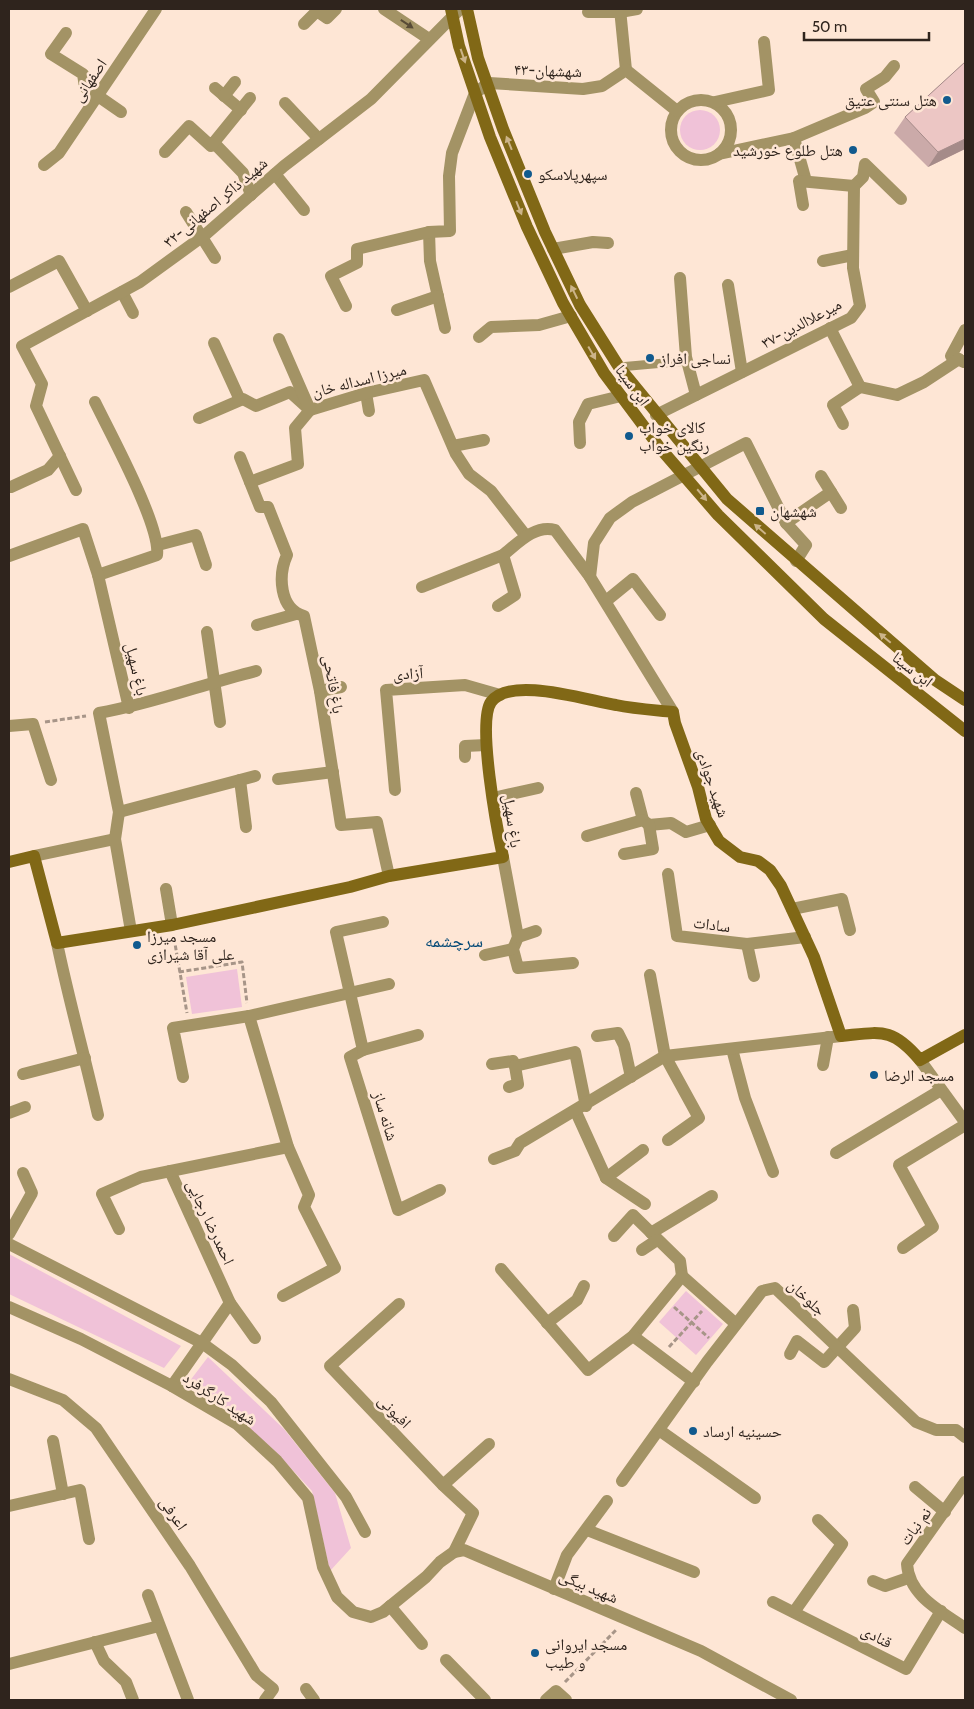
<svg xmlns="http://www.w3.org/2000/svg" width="974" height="1709" font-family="Cabin,'Noto Naskh Arabic',sans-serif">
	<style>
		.green { fill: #f0c2d8 }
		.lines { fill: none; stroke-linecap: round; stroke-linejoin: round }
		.path { stroke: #a79588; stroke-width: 3; stroke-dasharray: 5 2.5; stroke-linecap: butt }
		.lane { stroke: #a39365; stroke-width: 9 }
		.street { stroke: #a39365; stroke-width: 12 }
		.secondary { stroke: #816816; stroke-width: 12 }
		.wall { fill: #cbaaa9 }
		.shaded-wall { fill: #a58b89 }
		.building { fill: #ecc6c4; stroke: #a58b89 }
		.oneway { fill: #584b36 }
		.oneway2 { fill: #ccb489 }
		.poi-dot { fill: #115a8e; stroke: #fee6d5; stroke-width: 2 }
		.labels { text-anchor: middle; stroke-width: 5; stroke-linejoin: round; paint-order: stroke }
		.street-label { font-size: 16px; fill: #2f241d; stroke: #fee6d5 }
		.poi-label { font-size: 16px; fill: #2f241d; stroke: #fee6d5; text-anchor: start }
		.neighbourhood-label { font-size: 18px; fill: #004775; stroke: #fee6d5 }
	</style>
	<rect width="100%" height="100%" fill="#fee6d5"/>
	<!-- green -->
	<g class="green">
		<circle cx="700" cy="130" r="20"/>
		<polygon points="237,969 242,1007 192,1014 186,977"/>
		<polygon points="9,1254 181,1346 164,1368 9,1294"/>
		<polygon points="686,1291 723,1324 696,1355 659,1322"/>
		<polygon points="208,1357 284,1429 335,1493 351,1548 330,1571 312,1491 275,1451 216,1399 189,1382"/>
	</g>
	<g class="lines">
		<!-- path -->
		<g class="path">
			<polyline points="45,722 86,716"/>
			<polyline points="174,938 187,1013"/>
			<polyline points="179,972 242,962 247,1003"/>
			<polyline points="674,1307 709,1338"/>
			<polyline points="669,1347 702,1311"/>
			<polyline points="565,1682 617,1629"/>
		</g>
		<!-- lane -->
		<polyline class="lane" points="619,367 687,361"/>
		<!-- street -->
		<g class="street">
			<polyline points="384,9 429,39"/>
			<polyline points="620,9 626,70"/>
			<polyline points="588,12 620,12 637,9"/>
			<polyline points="304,24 317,11 327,18 336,9"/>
			<polyline points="66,33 51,54 83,74 85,87 121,112"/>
			<polyline points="215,88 241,110"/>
			<polyline points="224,96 235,82"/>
			<circle cx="701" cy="130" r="30"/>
			<polyline points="715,102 769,90 764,42"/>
			<polyline points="285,103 319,139"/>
			<polyline points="794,138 806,181"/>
			<polyline points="214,143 243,173 251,195"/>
			<polyline points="165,152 189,126 211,146 250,98"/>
			<polyline points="719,154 794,138 865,108 874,102 866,89 885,77 894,66"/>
			<polyline points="44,165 59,153 156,9"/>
			<polyline points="275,174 304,210"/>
			<polyline points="854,186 863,177 865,164 901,199"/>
			<polyline points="186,212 215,258"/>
			<polyline points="429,232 430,261 445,328"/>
			<polyline points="553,249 593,242 608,243"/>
			<polyline points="823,261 853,255"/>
			<polyline points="680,278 686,357 696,395"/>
			<polyline points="728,285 742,372"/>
			<polyline points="9,287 59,261 87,311"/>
			<polyline points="122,292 133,313"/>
			<polyline points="346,306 331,276 357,263 357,249 429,232 450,231 449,176 452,153 475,93 489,83 583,89 602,86 626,70 677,111"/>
			<polyline points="397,310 438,296"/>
			<polyline points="830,328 860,387"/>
			<polyline points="479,337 491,327 539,325 571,316"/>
			<polyline points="214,343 240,400"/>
			<polyline points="964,362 951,356 965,330"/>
			<polyline points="860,387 897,395 924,382 959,359"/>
			<polyline points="366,393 369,411"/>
			<path d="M95 402C110 433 161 526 157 555L98 575"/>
			<polyline points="656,415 851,318 860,306 853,268 854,186 799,181 803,205"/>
			<polyline points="199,418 243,399 256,406 290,392 310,410 366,393 424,380 456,454 469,474 491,491 526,536"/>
			<polyline points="843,424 833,405 860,387"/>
			<polyline points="580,443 579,422 588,404 621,396"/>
			<polyline points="453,446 484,440"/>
			<path d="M240 457 260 507H268L287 555C278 575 279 609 304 616L320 691 341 825 377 822 389 876"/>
			<polyline points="821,476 831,492"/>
			<polyline points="250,482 298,464 295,428 310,410 279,339"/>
			<polyline points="11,487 48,470 60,456"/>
			<polyline points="76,490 36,406 42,384 22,346 140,282 206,234 284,166 371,99 460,9"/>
			<polyline points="786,523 831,492 841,508"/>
			<polyline points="158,545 196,535 206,565"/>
			<polyline points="9,556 83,529 98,575 129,708"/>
			<polyline points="590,577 594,543 610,518 632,502 746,443 786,523 806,545 796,561"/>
			<polyline points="422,587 503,555"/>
			<polyline points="606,601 633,579 660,615"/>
			<path d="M498 606 515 595 503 555C517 544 535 524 555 530L590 577 673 712"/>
			<polyline points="257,625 296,614"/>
			<polyline points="207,632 220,722"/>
			<polyline points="320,691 341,687"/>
			<polyline points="9,726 33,724 51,780"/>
			<polyline points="465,757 465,746 486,745"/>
			<polyline points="278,779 333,772"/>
			<polyline points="240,780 246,827"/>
			<polyline points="395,790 386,690 465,685 500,695"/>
			<polyline points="636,793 643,820"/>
			<polyline points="493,798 538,788"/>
			<polyline points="119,812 255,776"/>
			<polyline points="587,836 643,820 649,825 671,823 686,832 710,825"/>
			<polyline points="624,854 653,849 649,825"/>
			<polyline points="34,856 115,839"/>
			<polyline points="503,857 518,937 513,949 518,968 573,963"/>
			<polyline points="668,874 677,936 747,944 805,937"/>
			<polyline points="166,889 172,925"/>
			<polyline points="792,909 842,899 850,930"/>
			<polyline points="383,922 336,932 363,1050 350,1057 398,1210 440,1190"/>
			<path d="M131 931 115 839 119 812 99 713C152 704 203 684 256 671"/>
			<polyline points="518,937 536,931"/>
			<path d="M57 943C69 1001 85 1057 98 1115"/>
			<polyline points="747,944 754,976"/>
			<polyline points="485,955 513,949"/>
			<polyline points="650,975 665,1056 699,1118 668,1140"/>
			<polyline points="249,1016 288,1147 309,1195 304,1207 335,1268 283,1296"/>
			<polyline points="597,1036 618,1033 624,1045 631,1077"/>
			<polyline points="732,1049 745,1098 773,1172"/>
			<polyline points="363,1050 418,1035"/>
			<polyline points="920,1060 965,1122"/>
			<polyline points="492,1064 513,1061 515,1066 575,1052 586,1106"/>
			<polyline points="823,1065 828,1037"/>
			<polyline points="23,1074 85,1058"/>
			<polyline points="183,1077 173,1028 249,1016 389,984"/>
			<polyline points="509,1087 518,1084 515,1066"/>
			<polyline points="576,1112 606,1178 645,1204"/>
			<polyline points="9,1113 25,1107"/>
			<polyline points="836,1153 941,1090"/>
			<polyline points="494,1159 515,1151 520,1143 665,1056 841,1036"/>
			<polyline points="170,1171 230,1303 172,1386"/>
			<polyline points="606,1178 643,1150"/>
			<polyline points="119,1229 102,1194 141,1177 288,1147"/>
			<polyline points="651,1233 712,1196"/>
			<polyline points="9,1234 32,1193 23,1173"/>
			<polyline points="614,1236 633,1215 680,1261 682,1276"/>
			<polyline points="9,1244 202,1343 232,1365 271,1402 346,1497 365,1532"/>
			<polyline points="903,1248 933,1227 899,1165 965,1125"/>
			<polyline points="642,1250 657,1240"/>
			<polyline points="501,1269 588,1370 633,1336 682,1276 736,1324"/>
			<polyline points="230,1303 255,1338"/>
			<polyline points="399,1304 330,1366 443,1485 473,1513 454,1552"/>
			<polyline points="9,1307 81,1339 172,1386 237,1424 277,1461 308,1498 323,1567 337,1597 353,1612 371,1617 383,1612 426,1577 440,1562 454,1552 464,1550 701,1651 791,1700"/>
			<polyline points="547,1323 577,1300 584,1286"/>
			<polyline points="633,1336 694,1382"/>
			<polyline points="790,1354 797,1341 824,1362 855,1328 853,1310"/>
			<polyline points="9,1379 63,1400 96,1428 190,1566 256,1675 273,1689 265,1700"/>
			<polyline points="659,1430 755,1498"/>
			<polyline points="53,1441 63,1494"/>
			<polyline points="622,1481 707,1362 762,1291 775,1288 916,1422 936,1430 956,1430 965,1437"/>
			<path d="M965 1482 907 1564C909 1596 941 1611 965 1628"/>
			<polyline points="443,1485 489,1444"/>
			<polyline points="915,1487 945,1512"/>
			<polyline points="9,1506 80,1490 89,1539"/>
			<polyline points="587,1530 694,1572"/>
			<polyline points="873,1581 885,1586 908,1578"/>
			<polyline points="554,1589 567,1555 607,1501"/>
			<polyline points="148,1595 188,1700"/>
			<polyline points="773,1602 906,1669 941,1611"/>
			<polyline points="390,1606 422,1644"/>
			<polyline points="794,1612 842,1544 818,1520"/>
			<polyline points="95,1642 104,1661 126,1682 133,1700"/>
			<polyline points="446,1660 485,1700"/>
			<polyline points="9,1664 159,1626"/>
			<polyline points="306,1689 314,1700"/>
			<polyline points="546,1700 556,1691 566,1700"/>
		</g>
		<!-- secondary -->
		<g class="secondary">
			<polyline points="451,9 459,46 490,137 527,227 563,303 604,373 660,448 718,515 824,619 965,731"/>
			<polyline points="467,9 478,58 503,129 545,232 580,305 619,367 727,499 935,680 965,700"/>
			<path d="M9 862 34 856 57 943 172 925 350 887 389 876 503 857C497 829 477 722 491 702 510 675 589 701 616 705 635 709 654 710 673 712L675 723 698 787 706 819 719 841 740 857 758 861 770 870 781 886 814 957 841 1036C882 1032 892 1027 920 1060L965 1035"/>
		</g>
	</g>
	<!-- wall -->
	<polygon class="wall" points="965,62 965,149 928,167 894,133 905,117"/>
	<!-- shaded-wall -->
	<polygon class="shaded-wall" points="965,139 965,149 928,167 938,152"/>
	<!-- building -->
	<polygon class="building" points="965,62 965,139 938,152 905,117"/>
	<!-- one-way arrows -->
	<defs><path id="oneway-solid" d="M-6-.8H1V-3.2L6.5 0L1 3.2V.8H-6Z" transform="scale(1.25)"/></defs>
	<use class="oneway" href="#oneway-solid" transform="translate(407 24) rotate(34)"/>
	<g class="oneway2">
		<use href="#oneway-solid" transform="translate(463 56) rotate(71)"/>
		<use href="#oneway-solid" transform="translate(509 143) rotate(-112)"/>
		<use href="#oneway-solid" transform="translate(519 208) rotate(68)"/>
		<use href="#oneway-solid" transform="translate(574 292) rotate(-116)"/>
		<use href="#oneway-solid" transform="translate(592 353) rotate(60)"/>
		<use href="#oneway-solid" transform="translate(702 495) rotate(50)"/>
		<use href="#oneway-solid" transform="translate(760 529) rotate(-139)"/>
		<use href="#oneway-solid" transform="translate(885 638) rotate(-140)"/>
	</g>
	<!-- markers -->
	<g class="poi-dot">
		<circle cx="947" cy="100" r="5"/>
		<circle cx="853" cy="150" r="5"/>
		<circle cx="528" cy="174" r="5"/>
		<circle cx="650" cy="358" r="5"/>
		<circle cx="629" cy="436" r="5"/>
		<rect x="755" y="506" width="10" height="10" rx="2.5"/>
		<circle cx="137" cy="945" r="5"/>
		<circle cx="874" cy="1075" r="5"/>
		<circle cx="693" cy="1431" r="5"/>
		<circle cx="535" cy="1653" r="5"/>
	</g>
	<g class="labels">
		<!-- street labels -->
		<g class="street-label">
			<text transform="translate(548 70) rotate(2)" y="6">۴۳-شهشهان</text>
			<text transform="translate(89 80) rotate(-56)" y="6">اصفهانی</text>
			<text transform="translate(215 202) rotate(-40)" y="6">۳۲-شهید ذاکر اصفهانی</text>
			<text transform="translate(801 323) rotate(-28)" y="6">۳۷-میرعلاالدین</text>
			<text transform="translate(359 380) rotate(-14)" y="6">میرزا اسداله خان</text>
			<text transform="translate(633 385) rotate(54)" y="6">ابن سینا</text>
			<text transform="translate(137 669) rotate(77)" y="6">باغ سهیل</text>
			<text transform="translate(913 669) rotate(38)" y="6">ابن سینا</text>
			<text transform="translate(408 673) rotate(-4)" y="6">آزادی</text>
			<text transform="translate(334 684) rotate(80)" y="6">باغ فاتحی</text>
			<text transform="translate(713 783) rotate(71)" y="6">شهید جوادی</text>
			<text transform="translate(513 821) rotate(82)" y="6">باغ سهیل</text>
			<text transform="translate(712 924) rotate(7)" y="6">سادات</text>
			<text transform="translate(386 1116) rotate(73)" y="6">شانه ساز</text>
			<text transform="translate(211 1222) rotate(65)" y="6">احمدرضا رجایی</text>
			<text transform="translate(807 1297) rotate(43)" y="6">جلوخان</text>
			<text transform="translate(220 1398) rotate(33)" y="6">شهید کارگرفرد</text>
			<text transform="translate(395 1411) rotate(46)" y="6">افیونی</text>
			<text transform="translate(174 1513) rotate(56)" y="6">اعرفی</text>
			<text transform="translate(915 1526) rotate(-54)" y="6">نم نبات</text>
			<text transform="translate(589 1586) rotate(23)" y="6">شهید بیگی</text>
			<text transform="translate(877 1636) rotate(27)" y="6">قنادی</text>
		</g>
		<!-- poi labels -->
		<g class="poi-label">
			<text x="937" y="106" text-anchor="end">هتل سنتی عتیق</text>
			<text x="843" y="156" text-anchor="end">هتل طلوع خورشید</text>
			<text x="538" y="180">سپهرپلاسکو</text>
			<text x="660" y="364">نساجی افراز</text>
			<text x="639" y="433">کالای خواب<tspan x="639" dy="18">رنگین خواب</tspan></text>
			<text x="770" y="517">شهشهان</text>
			<text x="147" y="942">مسجد میرزا<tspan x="147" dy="18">علی آقا شیرازی</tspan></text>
			<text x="884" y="1081">مسجد الرضا</text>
			<text x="703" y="1437">حسینیه ارساد</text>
			<text x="545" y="1650">مسجد ایروانی<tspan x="545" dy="18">و طیب</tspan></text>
		</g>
		<!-- neighbourhood labels -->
		<g class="neighbourhood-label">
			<text x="454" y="947">سرچشمه</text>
		</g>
	</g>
	<!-- border -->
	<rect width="974" height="1709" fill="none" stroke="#2f241d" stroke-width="20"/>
	<!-- scale -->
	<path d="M804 32v8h125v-8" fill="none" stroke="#2f241d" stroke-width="2.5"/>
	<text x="812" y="32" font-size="15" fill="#2f241d" stroke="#fee6d5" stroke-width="4" paint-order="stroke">50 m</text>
</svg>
